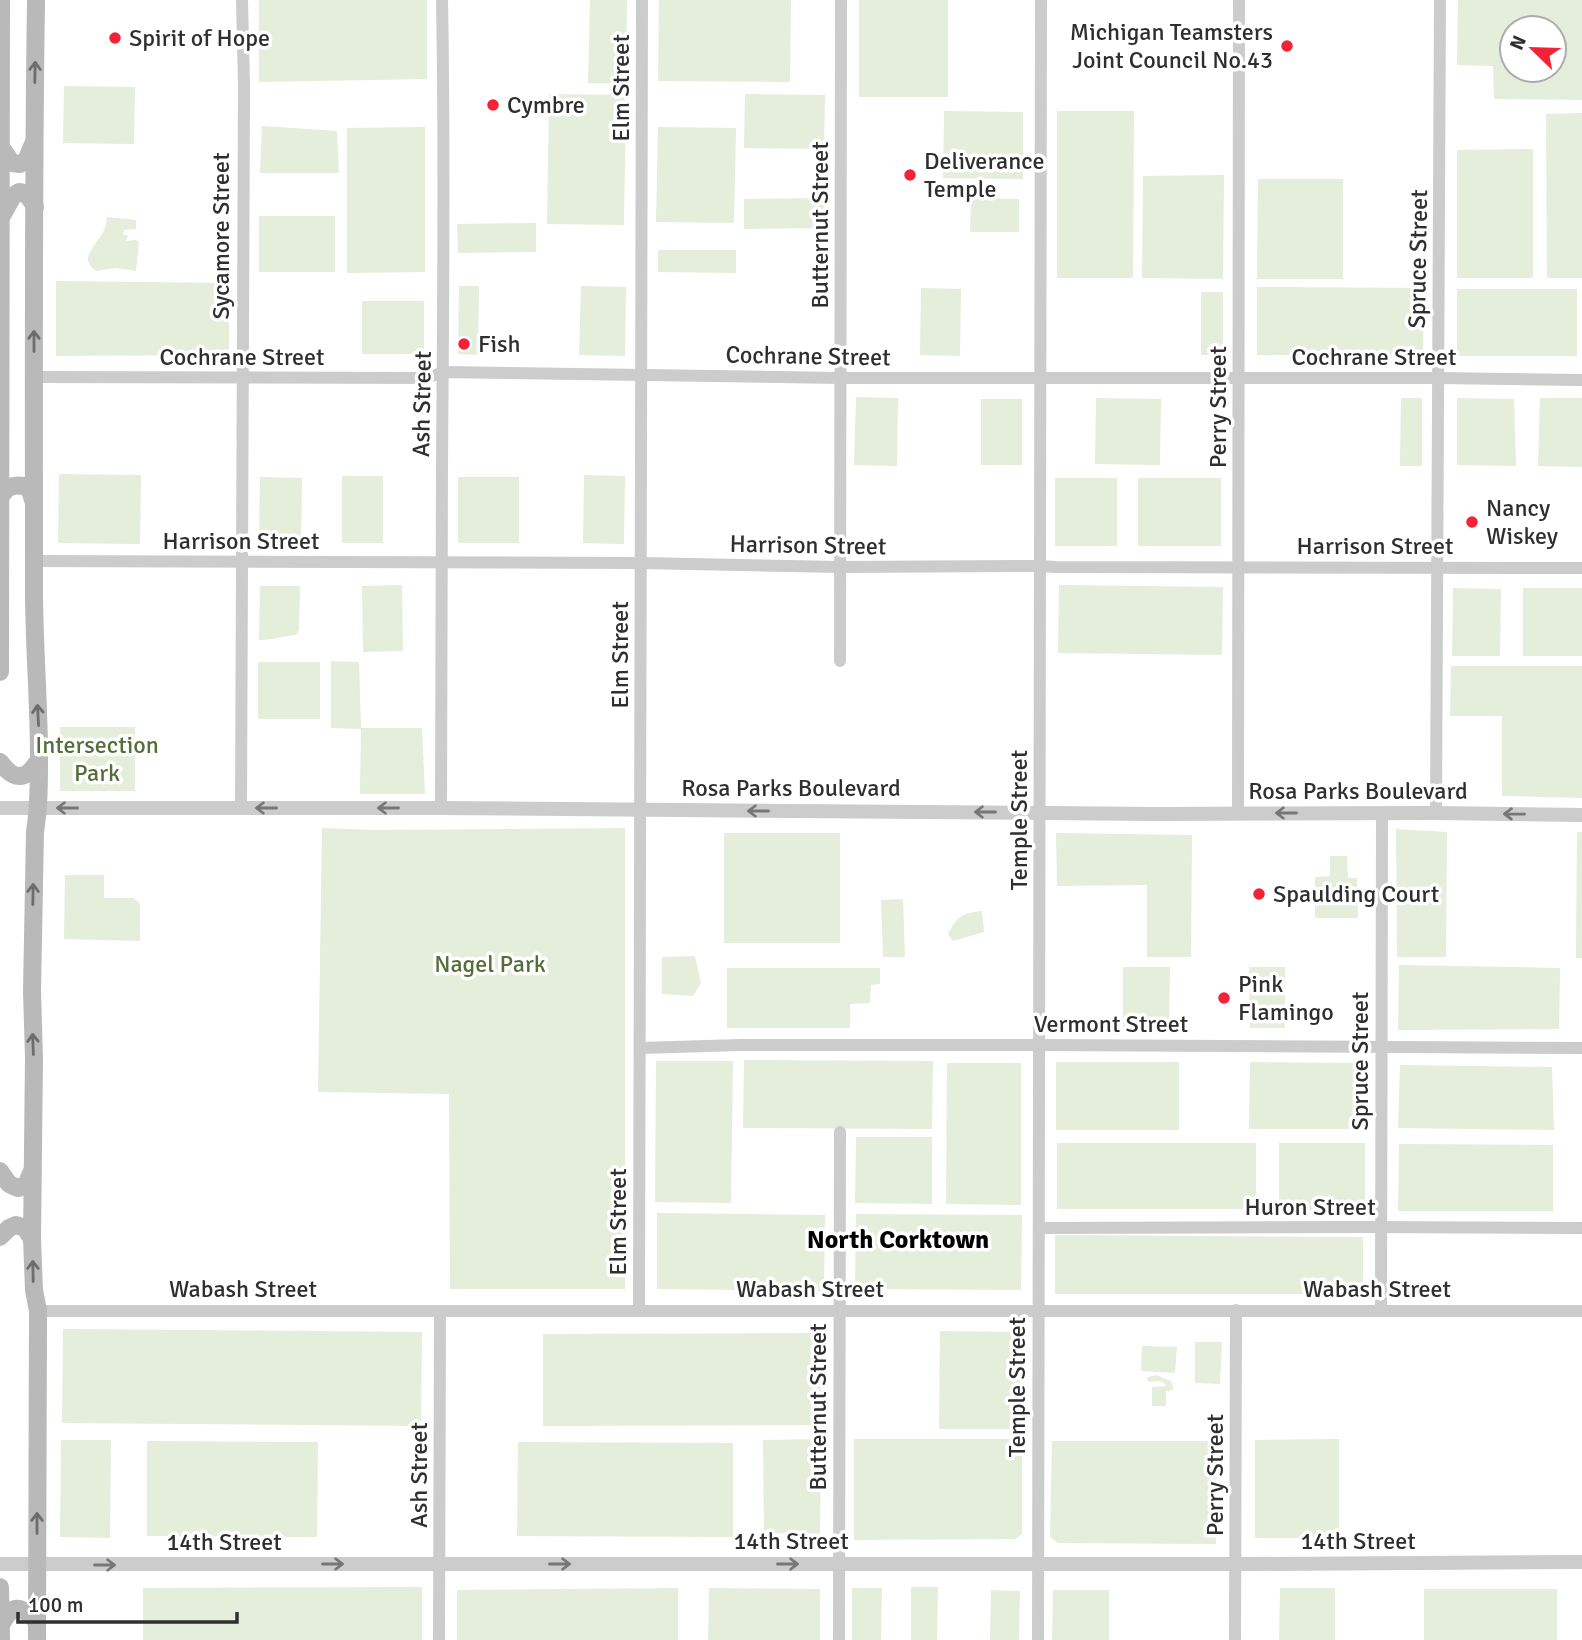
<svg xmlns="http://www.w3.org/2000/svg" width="1582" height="1640" font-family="Signika,sans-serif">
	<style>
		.green { fill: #e5eddb; fill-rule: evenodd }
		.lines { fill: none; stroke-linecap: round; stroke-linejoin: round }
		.minor { stroke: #ccc; stroke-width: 12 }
		.tertiary { stroke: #ccc; stroke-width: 14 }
		.secondary { stroke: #b9b9b9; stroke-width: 18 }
		.oneway { stroke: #6d6d6d }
		.oneway2 { stroke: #767676 }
		.poi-dot { fill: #f32337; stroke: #fff; stroke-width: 2.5 }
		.labels { text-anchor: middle; stroke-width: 7; stroke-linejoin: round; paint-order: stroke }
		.poi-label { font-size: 24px; fill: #2f2f2f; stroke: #fff; text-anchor: start }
		.street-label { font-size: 24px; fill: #2f2f2f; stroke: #fff }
		.park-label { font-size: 24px; fill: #536e38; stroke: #fff }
		.neighbourhood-label { font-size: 26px; font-weight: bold; fill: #000; stroke: #fff }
	</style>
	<rect width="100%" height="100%" fill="#fff"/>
	<!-- green -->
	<g class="green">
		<polygon points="259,0 427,0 427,79 259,82"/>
		<polygon points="590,0 627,0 626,83 588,83"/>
		<polygon points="659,0 791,0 790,82 658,81"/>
		<rect x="859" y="0" width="89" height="97"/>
		<path d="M1458 0H1582V100L1494 99 1493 66 1457 65ZM1512 28H1554V70H1512Z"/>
		<polygon points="64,86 135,87 134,144 63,143"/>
		<polygon points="549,94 626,95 624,225 547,224"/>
		<polygon points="745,94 825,95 824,149 744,148"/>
		<polygon points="944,111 1023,112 1023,179 943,178"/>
		<polygon points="1057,111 1134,111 1133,278 1057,278"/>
		<polygon points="1582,113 1582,278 1547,278 1546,114"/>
		<polygon points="262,126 337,131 339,173 260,173"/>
		<polygon points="425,127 425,272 347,273 347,128"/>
		<polygon points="658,127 736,128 734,223 656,222"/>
		<polygon points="1533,149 1533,278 1457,278 1457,150"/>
		<polygon points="1224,175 1223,279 1142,278 1143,176"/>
		<polygon points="1258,179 1343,179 1343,279 1257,279"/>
		<polygon points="825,198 825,228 744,229 744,199"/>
		<polygon points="971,198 1019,199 1019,232 970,232"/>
		<rect x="259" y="216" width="76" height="56"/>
		<path d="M107 217 136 220V229L124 230 123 235H128L126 241 136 240 139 242 136 271 115 268 97 271C77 260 96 245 102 234 106 228 106 223 107 217Z"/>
		<polygon points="536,223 536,252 458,253 457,224"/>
		<polygon points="658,250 736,250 736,273 658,272"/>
		<polygon points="56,281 229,283 229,355 56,356"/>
		<polygon points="459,286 479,286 478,355 458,354"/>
		<polygon points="581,286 626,287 625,356 579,355"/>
		<polygon points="1257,287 1424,288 1423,356 1257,355"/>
		<polygon points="921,288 961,289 960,356 920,355"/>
		<rect x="1457" y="289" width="120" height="67"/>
		<rect x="1201" y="292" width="22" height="63"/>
		<rect x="362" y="301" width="62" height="53"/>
		<polygon points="856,397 898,398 897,466 854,465"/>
		<polygon points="1096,398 1161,399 1160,465 1095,464"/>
		<polygon points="1401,398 1422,398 1422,466 1400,466"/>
		<polygon points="1457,398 1514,399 1516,466 1457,465"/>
		<polygon points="1540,398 1582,398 1582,467 1538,466"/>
		<rect x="981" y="399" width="41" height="66"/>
		<polygon points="59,474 141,475 140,544 58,543"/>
		<polygon points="584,475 625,476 624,544 583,543"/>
		<rect x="342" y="476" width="41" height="67"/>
		<polygon points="260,477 302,478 301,542 259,541"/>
		<rect x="458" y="477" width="61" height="66"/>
		<rect x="1055" y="478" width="62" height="68"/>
		<rect x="1138" y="478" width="83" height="68"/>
		<polygon points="402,585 403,651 363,652 362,586"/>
		<polygon points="1059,585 1223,587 1222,655 1058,653"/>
		<path d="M260 586H300L299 630 296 635C283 636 272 640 259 640Z"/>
		<polygon points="1453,588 1501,589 1500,656 1452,656"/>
		<rect x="1523" y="588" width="59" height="68"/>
		<polygon points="331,661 359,662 361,728 422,728 425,794 360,794 361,729 331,728"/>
		<rect x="258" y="662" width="62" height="57"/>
		<polygon points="1451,666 1582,666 1582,798 1502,796 1502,716 1450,716"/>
		<rect x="60" y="727" width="75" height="64"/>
		<polygon points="322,828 374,830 625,828 625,1289 450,1289 449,1094 318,1092"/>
		<polygon points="1396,829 1447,832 1446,957 1397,957"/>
		<polygon points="1577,832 1582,832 1582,958 1576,958"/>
		<rect x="724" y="833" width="116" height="110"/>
		<polygon points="1056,833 1192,835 1191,957 1147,957 1147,885 1057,886"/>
		<polygon points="1330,856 1347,856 1348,878 1357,878 1358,918 1315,918 1315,877 1330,876"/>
		<polygon points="65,875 104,875 104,898 134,898 140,904 140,941 64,939"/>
		<polygon points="903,899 905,957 883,957 881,900"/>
		<path d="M982 911 984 932 953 941 948 934C957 916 963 913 982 911Z"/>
		<polygon points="695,956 701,983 693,996 662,994 662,957"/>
		<polygon points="1399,965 1560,968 1559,1029 1398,1030"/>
		<polygon points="1123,967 1170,967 1169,1029 1123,1028"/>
		<polygon points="1249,967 1285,967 1285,1028 1250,1028"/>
		<polygon points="727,968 880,968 880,984 871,985 870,1003 850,1004 850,1028 727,1028"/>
		<polygon points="744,1060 933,1061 932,1129 743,1128"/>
		<polygon points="656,1061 733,1061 731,1203 655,1202"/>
		<rect x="1056" y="1062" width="123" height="68"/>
		<polygon points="1250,1062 1365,1063 1364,1129 1249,1129"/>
		<polygon points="947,1063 1021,1063 1021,1205 946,1204"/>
		<polygon points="1400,1065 1552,1067 1554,1130 1398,1128"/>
		<polygon points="856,1137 932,1137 932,1204 855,1203"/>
		<rect x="1057" y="1143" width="199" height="66"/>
		<rect x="1279" y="1143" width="86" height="67"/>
		<polygon points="1399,1144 1553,1145 1553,1211 1398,1211"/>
		<polygon points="657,1213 825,1215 824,1291 657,1289"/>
		<polygon points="856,1214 1022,1215 1021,1290 855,1289"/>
		<polygon points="1055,1235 1363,1237 1363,1294 1055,1294"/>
		<polygon points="63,1329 422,1332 421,1426 62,1423"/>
		<polygon points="940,1331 1021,1332 1020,1429 939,1429"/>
		<polygon points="821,1333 821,1425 543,1426 543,1334"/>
		<polygon points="1195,1342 1222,1342 1220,1384 1195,1383"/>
		<polygon points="1142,1346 1177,1347 1175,1373 1141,1371"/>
		<path d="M1156 1375 1171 1381 1174 1389 1168 1392 1166 1390V1406H1152V1387L1166 1386C1162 1379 1156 1382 1150 1382L1147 1380 1148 1377Z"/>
		<polygon points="821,1439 820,1534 764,1533 763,1440"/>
		<polygon points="854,1439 1022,1439 1022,1534 1016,1539 854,1540"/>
		<polygon points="1339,1439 1339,1538 1255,1538 1255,1440"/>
		<polygon points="61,1440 111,1440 110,1538 60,1537"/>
		<polygon points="147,1441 318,1442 317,1537 147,1536"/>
		<polygon points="1052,1441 1217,1441 1216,1544 1058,1543 1050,1537"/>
		<polygon points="518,1442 733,1443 733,1537 517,1536"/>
		<polygon points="422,1587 422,1640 143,1640 143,1588"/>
		<polygon points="911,1587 938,1587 937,1640 911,1640"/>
		<polygon points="678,1588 678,1640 457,1640 457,1590"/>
		<polygon points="709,1588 820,1589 820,1640 708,1640"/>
		<polygon points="852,1588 882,1588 881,1640 852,1640"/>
		<polygon points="1280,1588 1335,1588 1335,1640 1279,1640"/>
		<rect x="1424" y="1589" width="133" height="51"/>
		<polygon points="991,1590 1020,1591 1019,1640 990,1640"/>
		<polygon points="1053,1590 1109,1590 1109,1640 1052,1640"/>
	</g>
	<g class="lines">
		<!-- minor -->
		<g class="minor">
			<polyline points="34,377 427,378 443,372 841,378 1438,378 1582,380"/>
			<polyline points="34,561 641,563 840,567 1040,566 1056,567 1582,568"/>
			<polyline points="840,661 841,0"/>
			<polyline points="241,808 244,86 242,0"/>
			<path d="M441 808C441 694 441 581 442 468 443 312 445 156 442 0"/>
			<polyline points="1238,813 1239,0"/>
			<polyline points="1436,813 1440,0"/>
			<polyline points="640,1048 741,1045 1039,1045 1582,1048"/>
			<polyline points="1039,1228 1368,1227 1582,1228"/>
			<polyline points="639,1310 642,0"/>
			<polyline points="1381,1310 1382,813"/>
			<polyline points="38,1311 1582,1311"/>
			<polyline points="439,1640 440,1311"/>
			<polyline points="839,1640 840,1132"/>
			<polyline points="1038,1640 1041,0"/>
			<polyline points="1235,1640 1236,1310"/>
		</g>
		<!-- tertiary -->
		<g class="tertiary">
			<polyline points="0,808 441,808 1156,814 1436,813 1582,815"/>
			<polyline points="0,1564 1250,1564 1582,1562"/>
		</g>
		<!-- secondary -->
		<g class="secondary">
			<path d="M36 0C33 196 34 392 34 589 34 645 39 701 39 758 39 783 39 807 35 832L32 991 34 1058 32 1239 34 1290 38 1311 37 1640"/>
			<polyline points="1,147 12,163 20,164 26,161 33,144"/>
			<path d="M3 214 13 196 19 192C28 193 31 200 35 207"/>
			<path d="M0 498C6 487 12 484 24 486L30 490 34 503"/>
			<polyline points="0,672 1,0"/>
			<path d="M0 762C15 782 26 780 39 760"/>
			<polyline points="0,1171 9,1184 18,1188 26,1185 32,1171"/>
			<polyline points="0,1237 9,1228 16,1225 25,1228 32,1239"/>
			<polyline points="0,1587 1,1640"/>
			<path d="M1 1625C13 1603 19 1605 37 1621"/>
		</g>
	</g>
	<!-- one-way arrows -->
	<defs><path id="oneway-shaft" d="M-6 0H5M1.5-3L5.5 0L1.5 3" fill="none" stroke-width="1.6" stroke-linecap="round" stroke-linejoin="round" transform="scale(1.75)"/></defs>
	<g class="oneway">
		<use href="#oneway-shaft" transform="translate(35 72) rotate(-89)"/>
		<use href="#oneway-shaft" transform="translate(34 341) rotate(-90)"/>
		<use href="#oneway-shaft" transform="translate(38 715) rotate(-93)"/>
		<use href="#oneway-shaft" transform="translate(33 894) rotate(-89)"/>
		<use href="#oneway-shaft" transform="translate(33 1044) rotate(-92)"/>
		<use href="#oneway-shaft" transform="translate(33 1271) rotate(-91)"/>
		<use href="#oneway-shaft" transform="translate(37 1523) rotate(-90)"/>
	</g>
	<g class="oneway2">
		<use href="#oneway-shaft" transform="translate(67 808) rotate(180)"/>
		<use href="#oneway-shaft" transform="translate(266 808) rotate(180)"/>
		<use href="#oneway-shaft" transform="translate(388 808) rotate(180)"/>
		<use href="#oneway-shaft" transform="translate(758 811) rotate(-180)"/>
		<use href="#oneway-shaft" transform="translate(985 812) rotate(-180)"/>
		<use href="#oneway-shaft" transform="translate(1286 813) rotate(180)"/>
		<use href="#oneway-shaft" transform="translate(1514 814) rotate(-179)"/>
		<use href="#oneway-shaft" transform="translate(333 1564)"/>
		<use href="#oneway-shaft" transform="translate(560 1564)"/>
		<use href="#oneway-shaft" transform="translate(788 1564)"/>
		<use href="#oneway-shaft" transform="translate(105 1565)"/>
	</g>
	<!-- markers -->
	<g class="poi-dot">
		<circle cx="115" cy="38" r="7"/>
		<circle cx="1287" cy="46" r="7"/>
		<circle cx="493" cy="105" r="7"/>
		<circle cx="910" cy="175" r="7"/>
		<circle cx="464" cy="344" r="7"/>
		<circle cx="1472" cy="522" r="7"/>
		<circle cx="1259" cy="894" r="7"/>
		<circle cx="1224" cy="998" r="7"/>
	</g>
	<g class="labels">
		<!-- poi labels -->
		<g class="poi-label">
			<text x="1273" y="40" text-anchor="end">Michigan Teamsters<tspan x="1273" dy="28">Joint Council No.43</tspan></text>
			<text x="129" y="46">Spirit of Hope</text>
			<text x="507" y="113">Cymbre</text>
			<text x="924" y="169">Deliverance<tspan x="924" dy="28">Temple</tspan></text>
			<text x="478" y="352">Fish</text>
			<text x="1486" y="516">Nancy<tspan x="1486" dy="28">Wiskey</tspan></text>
			<text x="1273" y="902">Spaulding Court</text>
			<text x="1238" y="992">Pink<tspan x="1238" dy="28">Flamingo</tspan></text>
		</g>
		<!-- street labels -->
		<g class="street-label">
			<text transform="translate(621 88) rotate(-90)" y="8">Elm Street</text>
			<text transform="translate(820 225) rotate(-90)" y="8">Butternut Street</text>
			<text transform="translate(221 236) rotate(-90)" y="8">Sycamore Street</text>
			<text transform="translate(1418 259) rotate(-89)" y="8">Spruce Street</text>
			<text transform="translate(808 356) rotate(1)" y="8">Cochrane Street</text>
			<text x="242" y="365">Cochrane Street</text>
			<text x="1374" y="365">Cochrane Street</text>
			<text transform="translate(422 404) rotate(-89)" y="8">Ash Street</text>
			<text transform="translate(1218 407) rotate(-90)" y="8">Perry Street</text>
			<text x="241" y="549">Harrison Street</text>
			<text transform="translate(808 545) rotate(1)" y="8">Harrison Street</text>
			<text x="1375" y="554">Harrison Street</text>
			<text transform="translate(620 655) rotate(-90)" y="8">Elm Street</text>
			<text x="791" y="796">Rosa Parks Boulevard</text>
			<text x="1358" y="799">Rosa Parks Boulevard</text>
			<text transform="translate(1019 820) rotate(-90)" y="8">Temple Street</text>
			<text x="1111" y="1032">Vermont Street</text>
			<text transform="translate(1360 1061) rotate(-90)" y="8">Spruce Street</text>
			<text x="1310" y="1215">Huron Street</text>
			<text transform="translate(618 1222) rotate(-90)" y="8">Elm Street</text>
			<text x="243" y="1297">Wabash Street</text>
			<text x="810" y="1297">Wabash Street</text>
			<text x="1377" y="1297">Wabash Street</text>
			<text transform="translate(1017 1387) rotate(-90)" y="8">Temple Street</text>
			<text transform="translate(818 1407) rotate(-90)" y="8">Butternut Street</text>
			<text transform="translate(419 1475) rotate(-90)" y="8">Ash Street</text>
			<text transform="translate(1215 1475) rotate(-90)" y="8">Perry Street</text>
			<text x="791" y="1549">14th Street</text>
			<text x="1358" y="1549">14th Street</text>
			<text x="224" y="1550">14th Street</text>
		</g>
		<!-- park labels -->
		<g class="park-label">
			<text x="97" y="753">Intersection<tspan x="97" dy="28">Park</tspan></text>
			<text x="490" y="972">Nagel Park</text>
		</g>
		<!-- neighbourhood labels -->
		<g class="neighbourhood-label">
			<text x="898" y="1248">North Corktown</text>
		</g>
	</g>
	<!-- north arrow -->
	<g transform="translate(1533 49) rotate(293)"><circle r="33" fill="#ffffff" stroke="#acacac" stroke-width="2"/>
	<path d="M0-5L12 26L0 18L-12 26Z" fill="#f32337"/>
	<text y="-10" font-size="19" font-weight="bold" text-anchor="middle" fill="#2f2f2f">N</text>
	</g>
	<!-- scale -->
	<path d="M18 1612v10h219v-10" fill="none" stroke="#2f2f2f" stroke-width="3.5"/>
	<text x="28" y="1612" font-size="21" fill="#2f2f2f" stroke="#ffffff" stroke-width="5" paint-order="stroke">100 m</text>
</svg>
